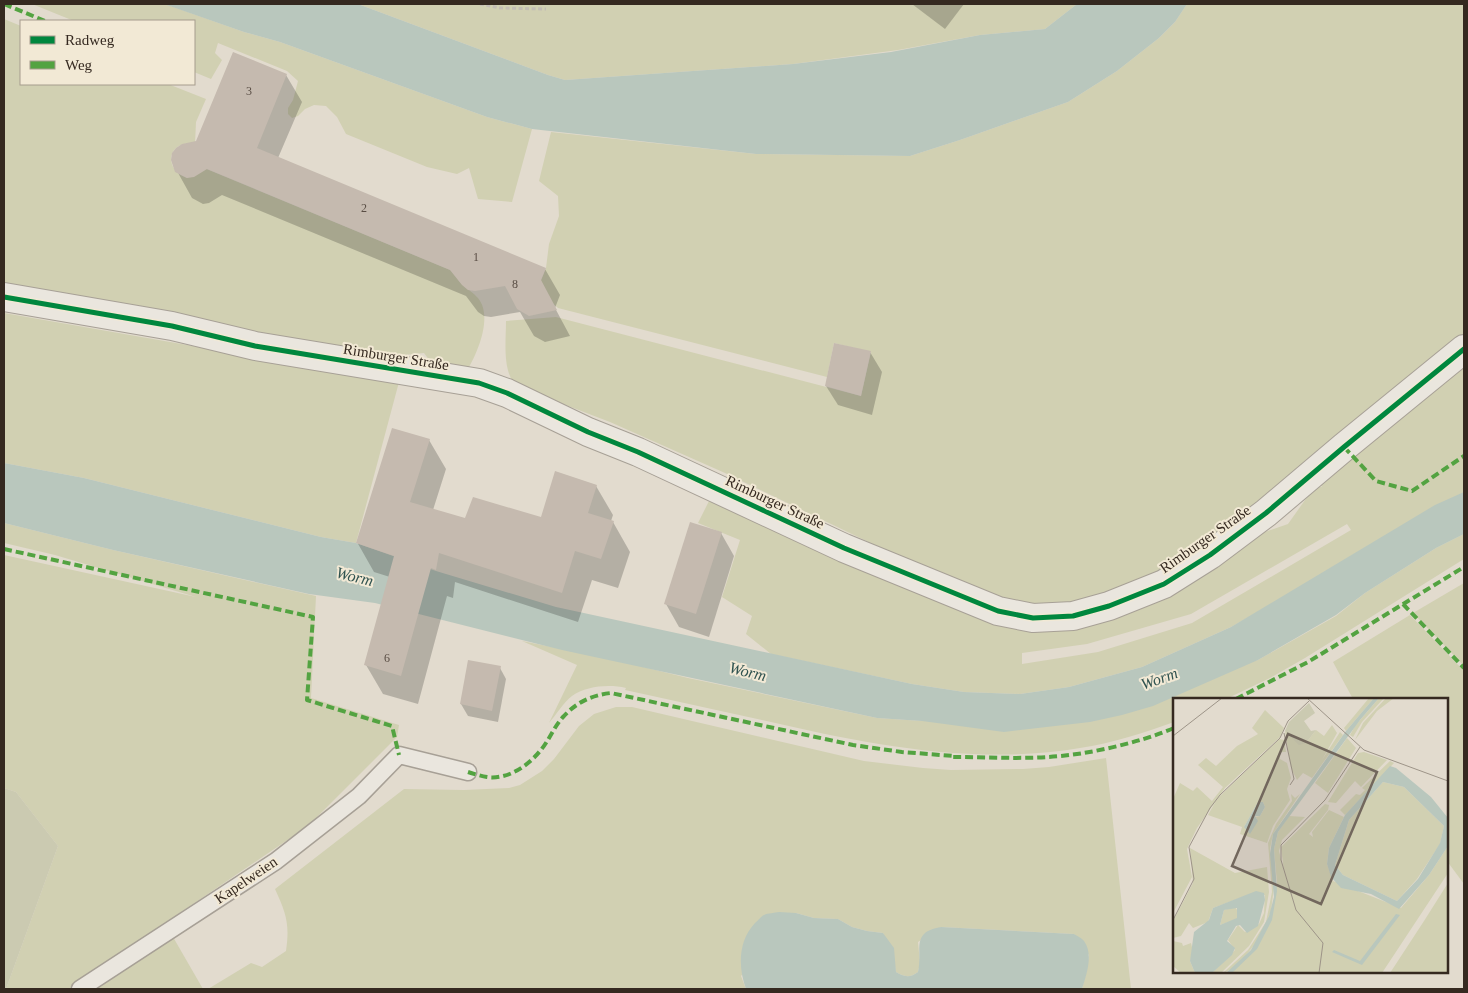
<svg xmlns="http://www.w3.org/2000/svg" width="1468" height="993" font-family="'Times New Roman',serif">
	<style>
		.green { fill: #d1d0b2; fill-rule: evenodd }
		.cemetery { fill: #cbcab1 }
		.water { fill: #b9c7bd }
		.shadow { fill: #0003 }
		.building { fill: #c5baaf }
		.lines { fill: none; stroke-linecap: round; stroke-linejoin: round }
		.service-casing { stroke: #a7a096; stroke-width: 19 }
		.minor-casing { stroke: #a7a096; stroke-width: 30 }
		.path { stroke: #c3bdb5; stroke-width: 3; stroke-dasharray: 4 2.5; stroke-linecap: butt }
		.service { stroke: #eae6de; stroke-width: 16 }
		.minor { stroke: #eae6de; stroke-width: 28 }
		.quiet { stroke: #53a341; stroke-width: 4; stroke-dasharray: 8 4; stroke-linecap: butt }
		.cycleway-casing { stroke: #f2e9d5; stroke-width: 8 }
		.cycleway { stroke: #00873e; stroke-width: 5 }
		.labels { text-anchor: middle; stroke-width: 4; stroke-linejoin: round; paint-order: stroke }
		.number-label { font-size: 12px; fill: #594d44 }
		.street-label { font-size: 15px; fill: #352920; stroke: #f2e9d5 }
		.water-label { font-size: 16px; font-style: italic; fill: #305350; stroke: #f2e9d5 }
		.inset-road { fill: none; stroke: #9d9488; stroke-width: 1 }
		.view { fill: #72675d; fill-opacity: 0.15; stroke: #72675d; stroke-width: 2.5 }
		.inset-edge { fill: none; stroke: #352920; stroke-width: 2.5 }
	</style>
	<rect width="100%" height="100%" fill="#e2dbce"/>
	<!-- green -->
	<g class="green">
		<polygon points="32,4 165,4 244,32 280,42 487,117 532,129 512,202 478,199 469,168 457,174 427,167 346,134 337,117 326,106 314,105 305,109 298,116 292,118 288,114 288,108 293,100 298,81 287,71 218,43 215,53 222,60 211,79 194,72 194,21 74,21"/>
		<polygon points="358,4 1077,4 1045,29 980,35 898,50 793,64 565,80 548,75"/>
		<path d="M1187 4H1464V497L1231 627 1142 667 1069 687 1020 694 964 692 912 684 771 654 746 634 752 616 722 597 740 540 698 523 710 499 1054 624 1259 534 1288 524 1315 486 1322 487 1318 481 1194 558 1092 604 1034 606 976 591 933 573 725 473 610 422 516 386C502 370 506 342 506 321L556 317 861 396 871 352 834 343 827 377 558 308 549 300 540 283 546 268 549 244 559 216 558 196 539 181 551 132 756 154 910 156 960 140 1068 102 1117 71 1159 38 1175 22ZM1347 524 1351 530 1192 623 1098 652 1022 664V653L1087 644 1191 614Z"/>
		<path d="M4 19 21 26V84H168L206 99 196 122 195 144C168 139 162 169 187 178L204 168 455 272C459 286 469 288 478 298 493 316 478 352 468 369L433 365 424 353 404 355 337 348 4 287Z"/>
		<polygon points="4,313 399,382 356,543 321,537 84,478 4,463"/>
		<polygon points="4,523 113,550 316,596 311,698 399,725 397,737 308,826 68,989 6,989 58,846 16,792 4,788 4,555 196,597 55,555 4,543"/>
		<path d="M1464 534V559L1305 658 1270 678 1226 699H1174V722C1144 733 1112 743 1080 748 973 766 866 744 762 720 716 710 671 700 625 690L626 688C609 684 586 686 572 696 563 703 556 715 549 723L577 665 522 641 607 658 688 678 877 718 922 721 1258 660 1336 616 1365 593 1436 548Z"/>
		<polygon points="1464,583 1464,666 1413,613"/>
		<polygon points="1410,615 1464,671 1464,884 1447,861 1447,699 1353,699 1333,662"/>
		<path d="M616 707H632L864 761 923 768 951 770 1023 769 1049 767 1106 758 1131 989H1082L1086 973 1089 955 1074 934 941 927 918 942 920 963 918 972C910 978 904 977 896 972L894 961 883 933 867 931 852 927 838 919 814 918 796 913 741 976 746 989H208L251 963 262 967 286 951C290 924 286 913 275 889L404 789 464 790 509 788 520 785 542 771 554 759 579 726 594 714Z"/>
		<polygon points="173,937 203,989 96,989"/>
	</g>
	<!-- cemetery -->
	<polygon class="cemetery" points="4,788 16,792 58,846 6,989 4,989"/>
	<!-- water -->
	<g class="water">
		<polygon points="164,4 358,4 548,75 565,80 793,64 891,52 980,35 1045,29 1077,4 1187,4 1175,22 1159,38 1117,71 1068,102 960,140 910,156 756,154 532,129 487,117 280,42 244,32"/>
		<polygon points="4,463 84,478 321,537 356,543 436,571 556,607 912,684 964,692 1020,694 1069,687 1142,667 1231,627 1435,505 1464,492 1464,534 1436,548 1365,593 1336,615 1258,660 1153,706 1122,715 1090,722 1004,732 922,721 877,718 562,650 375,603 309,594 113,550 4,523"/>
		<path d="M779 912 796 913 814 918 838 919 852 927 867 931 883 933 894 948 896 972C904 977 910 978 918 972 923 950 910 932 941 927L1074 934C1077 936 1082 938 1084 941 1094 954 1086 976 1082 989H746C738 967 738 941 755 923 758 921 761 916 764 915 768 913 775 913 779 912Z"/>
	</g>
	<!-- shadow -->
	<g class="shadow">
		<polygon points="912,4 964,4 945,29"/>
		<polygon points="286,75 302,102 278,158 545,269 560,295 555,308 570,336 545,342 534,336 520,312 491,317 484,316 478,312 466,296 222,195 209,203 203,204 192,198 177,171 197,142"/>
		<polygon points="870,352 882,372 872,415 838,405 826,386"/>
		<polygon points="429,440 446,469 433,510 466,520 541,519 596,486 613,515 611,521 613,522 630,552 618,588 592,580 578,622 455,582 453,598 447,596 418,704 383,694 366,665 390,577 374,572 357,542"/>
		<polygon points="721,533 734,556 709,637 679,627 666,604"/>
		<polygon points="500,668 506,679 498,722 468,716 461,704"/>
	</g>
	<!-- building -->
	<g class="building">
		<polygon points="233,52 287,74 257,148 546,268 541,280 557,310 529,316 517,309 505,286 475,291 468,290 462,285 450,270 207,169 194,177 187,178 175,172 171,160 172,153 176,148 182,144 196,141"/>
		<polygon points="834,343 871,351 861,396 825,386"/>
		<polygon points="392,428 430,439 410,502 465,518 473,497 541,517 555,471 597,485 588,513 614,521 601,559 575,551 562,593 439,553 436,570 431,568 401,676 364,665 394,556 356,543"/>
		<polygon points="690,522 722,532 696,614 664,604"/>
		<polygon points="468,660 501,666 492,711 460,704"/>
	</g>
	<g class="lines">
		<!-- service casing -->
		<g class="service-casing">
			<polyline id="service" points="80,989 276,861 359,796 399,755 468,772"/>
		</g>
		<!-- minor casing -->
		<g class="minor-casing">
			<polyline id="minor" points="4,297 172,326 255,346 479,383 507,393 588,432 638,452 844,548 998,611 1033,618 1073,616 1109,606 1164,584 1210,555 1266,513 1344,447 1464,349"/>
		</g>
		<!-- path -->
		<polyline class="path" points="480,4 500,8 546,9"/>
		<!-- service -->
		<use href="#service" class="service"/>
		<!-- minor -->
		<use href="#minor" class="minor"/>
		<!-- quiet -->
		<g class="quiet">
			<polyline points="4,4 45,21"/>
			<polyline points="194,82 195,82"/>
			<polyline points="1344,447 1376,481 1412,491 1464,456"/>
			<polyline points="4,549 313,617 307,700 392,726 399,755"/>
			<polyline points="1403,604 1464,668"/>
			<polyline points="1236,699 1308,662 1464,567"/>
			<path d="M468 772C474 774 481 776 487 777 507 780 528 766 540 751 549 741 554 726 564 716 577 702 592 695 611 693L853 745 902 752 954 756 953 757C984 757 1016 759 1048 757 1086 755 1139 743 1174 728"/>
		</g>
		<!-- cycleway casing -->
		<g class="cycleway-casing">
			<polyline id="cycleway" points="4,297 172,326 255,346 479,383 507,393 588,432 638,452 844,548 998,611 1033,618 1073,616 1109,606 1164,584 1210,555 1266,513 1344,447 1464,349"/>
		</g>
		<!-- cycleway -->
		<use href="#cycleway" class="cycleway"/>
	</g>
	<g class="labels">
		<!-- number labels -->
		<g class="number-label">
			<text x="249" y="95">3</text>
			<text x="364" y="212">2</text>
			<text x="476" y="261">1</text>
			<text x="515" y="288">8</text>
			<text x="387" y="662">6</text>
		</g>
		<!-- street labels -->
		<g class="street-label">
			<text transform="translate(396 357) rotate(9)" y="5">Rimburger Straße</text>
			<text transform="translate(775 502) rotate(25)" y="5">Rimburger Straße</text>
			<text transform="translate(1205 539) rotate(-35)" y="5">Rimburger Straße</text>
			<text transform="translate(246 880) rotate(-34)" y="5">Kapelweien</text>
		</g>
		<!-- water labels -->
		<g class="water-label">
			<text transform="translate(355 576) rotate(14)" y="6">Worm</text>
			<text transform="translate(748 671) rotate(14)" y="6">Worm</text>
			<text transform="translate(1159 678) rotate(-20)" y="6">Worm</text>
		</g>
	</g>
	<!-- overview -->
	<g transform="translate(1173 698)">
		<rect width="275" height="275" fill="#e2dbce"/>
		<path d="M196 0H201L173 33 171 30ZM206 0H211L189 24 180 39 177 37 182 28ZM213 0H221L204 13 182 42 190 25ZM92 12 111 30 107 39 52 90 24 130 14 151 19 179 0 215V101L7 85 20 93 24 89 39 103 50 89 25 67 33 60 43 68 64 48 85 36 79 30ZM159 27 164 35 149 62 167 34 170 37 139 80 130 75 124 82 118 70 112 33 133 45 143 32 151 38ZM174 40 183 50 155 95 142 85ZM106 41 111 42 113 54H107V61L114 65 118 80 114 91 117 102 100 128 94 145 67 136 69 129 35 117 44 101ZM85 104H90L92 109 87 118 82 119 84 121 71 129ZM191 54 214 62 188 89 182 83 163 105 155 104 185 55ZM217 63 221 65 172 117 167 112 183 96 187 97 192 92 189 90ZM210 84 231 89 271 128 267 146 244 181 224 203 170 177 162 167 176 122ZM118 96 122 100 127 96 100 136 97 151 101 189 98 213 87 240 70 261 86 244 97 221 104 185 101 151 105 134 116 118 132 119 109 142 106 153 111 174 108 149 152 106 156 107 155 112 136 136 140 139 139 134 156 112 171 119 156 150 154 166 160 183 228 210 256 177 275 148V175L209 275H55L61 270 50 275 75 252 93 224 99 194 95 145 103 126 119 103ZM17 150 62 175 94 169 96 194 91 224 76 248 48 275H39L62 252 55 242 65 227 72 234 86 226 91 215 92 197 72 198 40 210 35 224 20 230 16 225 8 238 0 240V223L20 185ZM275 185V275H217L251 223ZM62 209 67 216 64 221 47 227 51 212ZM0 243 9 245 10 248 18 245 20 254 17 263 22 275H8L0 268Z" fill="#d1d0b2" fill-rule="evenodd"/>
		<path d="M136 5 142 15 131 23 138 33 143 32 133 45 126 47 112 33 116 24Z" fill="#cbcab1"/>
		<path d="M201 0H206L187 22 105 134 101 151 104 193 99 222 84 251 59 275H53L78 252 96 218 101 199 97 156 100 136 173 33ZM217 68 223 70 258 99 275 120V148L256 177 226 211 198 196 168 190 158 179 154 166 156 150 172 117ZM210 84 231 89 271 128 267 145 245 181 224 203 170 177 162 167 176 122ZM85 104H90L92 109 87 118H82L85 123 77 136 71 129ZM83 193 91 195 92 202 85 228 74 235 67 227 63 228 54 243 62 250 59 257 39 275H22L17 263 21 234 36 222 40 210ZM64 210V220L47 227 51 212ZM223 216 227 217 189 267 159 254 161 252 187 263Z" fill="#b9c7bd" fill-rule="evenodd"/>
		<path class="inset-road" d="M134 0 191 52 275 83M111 35 121 81 117 87M0 38 49 0M0 222 21 181 16 149 37 110 47 97 107 40 115 23 136 3M146 275 150 245 123 212 108 162V147L152 102 187 49"/>
		<path class="view" d="M115 36 204 74 148 206 59 168Z"/>
		<rect width="275" height="275" class="inset-edge"/>
	</g>
	<!-- border -->
	<rect width="1468" height="993" fill="none" stroke="#352920" stroke-width="10"/>
	<!-- legend -->
	<rect x="20" y="20" width="175" height="65" fill="#f2e9d5" stroke="#a69c8d"/>
	<rect x="30" y="36" width="25" height="8" fill="#00873e" stroke="#a69c8d"/>
	<text x="65" y="45" font-size="15" fill="#352920">Radweg</text>
	<rect x="30" y="61" width="25" height="8" fill="#53a341" stroke="#a69c8d"/>
	<text x="65" y="70" font-size="15" fill="#352920">Weg</text>
</svg>
